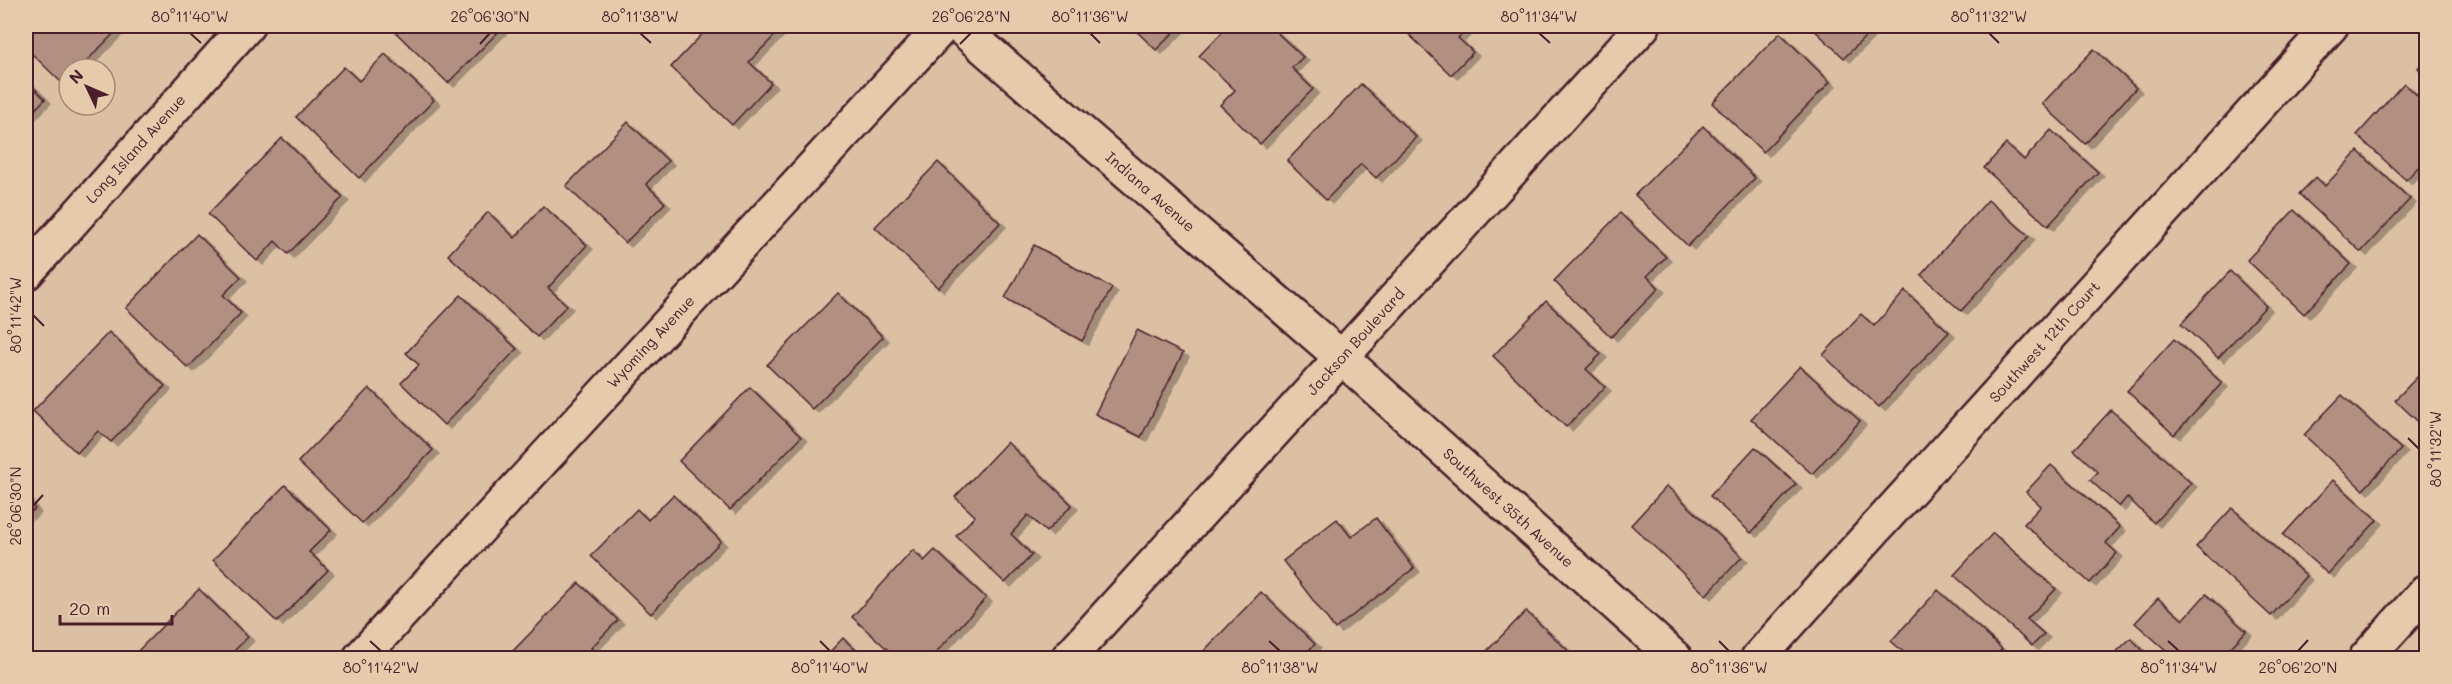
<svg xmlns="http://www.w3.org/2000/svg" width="2452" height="684" font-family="Mali,sans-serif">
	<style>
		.building { fill: #b19081; stroke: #4a1f2b; stroke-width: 1.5; filter: url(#shadow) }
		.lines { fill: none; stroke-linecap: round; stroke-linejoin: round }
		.minor-casing { stroke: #4a1f2b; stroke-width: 38 }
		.minor { stroke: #e5caac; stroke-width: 33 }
		.ticks { fill: none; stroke: #4a1f2b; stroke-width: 2 }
		.labels { text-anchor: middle; stroke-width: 5; stroke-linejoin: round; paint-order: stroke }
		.street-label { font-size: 15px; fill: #4a1f2b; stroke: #e5caac }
		.neatline { fill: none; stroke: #4a1f2b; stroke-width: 2 }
		.ticks-label { font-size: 15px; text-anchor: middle; fill: #4a1f2b }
	</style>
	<defs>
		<filter id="shadow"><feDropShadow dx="6" dy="4" stdDeviation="0" flood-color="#0004"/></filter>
	</defs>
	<rect width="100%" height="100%" fill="#dcc0a4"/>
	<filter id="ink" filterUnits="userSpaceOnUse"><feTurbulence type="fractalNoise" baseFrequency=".0167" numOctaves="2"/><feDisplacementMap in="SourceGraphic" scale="12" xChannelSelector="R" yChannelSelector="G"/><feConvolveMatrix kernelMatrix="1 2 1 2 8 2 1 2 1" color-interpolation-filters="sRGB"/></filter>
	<g filter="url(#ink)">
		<!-- building -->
		<g class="building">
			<polygon points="26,26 121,26 79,69 69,69 69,79 64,85 26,48"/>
			<polygon points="389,26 499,26 502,28 448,83"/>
			<polygon points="710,26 784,26 749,62 771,83 732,125 671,67"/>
			<polygon points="1131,26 1180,26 1156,50"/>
			<polygon points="1228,26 1270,26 1303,57 1292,68 1313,89 1260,144 1220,105 1235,90 1199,56"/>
			<polygon points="1400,26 1470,26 1458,38 1473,52 1451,75"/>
			<polygon points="1810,26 1876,26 1844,58"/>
			<polygon points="1780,33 1830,82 1763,152 1712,103"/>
			<polygon points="2094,49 2136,88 2085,144 2042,104"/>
			<polygon points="385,54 434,100 359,178 296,117 344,67 359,81"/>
			<polygon points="2426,59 2426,76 2418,68"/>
			<polygon points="26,80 45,99 26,119"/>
			<polygon points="2404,83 2426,104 2426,159 2406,180 2357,135"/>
			<polygon points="1361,84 1416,137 1376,178 1361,164 1326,200 1287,161"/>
			<polygon points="628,122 668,161 646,184 665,203 625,243 566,186"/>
			<polygon points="1703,126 1755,178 1688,246 1635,195"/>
			<polygon points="2051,130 2098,172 2048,226 1984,168 2006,144 2024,160"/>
			<polygon points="282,138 343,197 288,254 275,241 257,261 208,214"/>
			<polygon points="2358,151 2410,199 2361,252 2299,194 2316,177 2325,186"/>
			<polygon points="938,162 1000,223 938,288 875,227"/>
			<polygon points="1988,200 2029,236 1961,311 1921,275"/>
			<polygon points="543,206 587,245 548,288 567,305 537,337 448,255 488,212 515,238"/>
			<polygon points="2294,210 2351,264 2304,314 2247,260"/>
			<polygon points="1620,213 1666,257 1647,276 1659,288 1611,337 1554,281"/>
			<polygon points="197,234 241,277 223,295 241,313 188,368 126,308"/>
			<polygon points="1034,245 1112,288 1082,341 1005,298"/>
			<polygon points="2230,271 2266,306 2218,358 2181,324"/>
			<polygon points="1905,291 1949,332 1879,407 1823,355 1861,314 1874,326"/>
			<polygon points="838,293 883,337 812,409 767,365"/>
			<polygon points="461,295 517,349 444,425 401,383 419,365 406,353"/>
			<polygon points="1546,301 1601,354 1586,369 1605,387 1566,427 1493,356"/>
			<polygon points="1137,330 1183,353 1141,437 1095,414"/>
			<polygon points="109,332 165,386 111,442 98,431 77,453 33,411"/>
			<polygon points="2174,339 2222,383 2174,435 2127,391"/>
			<polygon points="1800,366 1860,421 1812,474 1751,419"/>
			<polygon points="2421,373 2426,378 2426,429 2395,400"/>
			<polygon points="750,387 801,437 730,510 679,461"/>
			<polygon points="369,388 433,450 362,523 298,462"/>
			<polygon points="2342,395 2401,449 2363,490 2304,435"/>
			<polygon points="2111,410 2191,483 2154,523 2127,497 2119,507 2090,480 2098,472 2074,450"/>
			<polygon points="1007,442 1072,505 1046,532 1028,515 1011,534 1032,555 1005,583 956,536 975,516 955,497"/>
			<polygon points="1755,447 1796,484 1751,533 1710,496"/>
			<polygon points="2051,465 2120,527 2106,543 2117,553 2090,583 2024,524 2041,506 2026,492"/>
			<polygon points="2333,480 2377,520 2328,574 2283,535"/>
			<polygon points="285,485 331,530 309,552 328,570 277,622 213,560"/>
			<polygon points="1667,486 1742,557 1706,595 1631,525"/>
			<polygon points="673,495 721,541 651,614 591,556 637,509 648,520"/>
			<polygon points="26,496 35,509 26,516"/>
			<polygon points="2232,508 2306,576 2271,616 2196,547"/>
			<polygon points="1376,518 1414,568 1335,629 1283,561 1337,519 1351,537"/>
			<polygon points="1993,533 2056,589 2027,619 2044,634 2032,646 1954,575"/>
			<polygon points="913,550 924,561 935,550 986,598 931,658 897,658 852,617"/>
			<polygon points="579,583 618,620 591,648 601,658 515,658 510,654"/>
			<polygon points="199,589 248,637 227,658 131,658"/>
			<polygon points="1938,590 2002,649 1993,658 1910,658 1891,641"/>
			<polygon points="1261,592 1315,644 1301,658 1197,658"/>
			<polygon points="2206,594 2246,631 2221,658 2175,658 2135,623 2158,598 2183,620"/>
			<polygon points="1526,611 1576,658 1485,658 1482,656"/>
			<polygon points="843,638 864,658 824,658"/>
			<polygon points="2131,638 2150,658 2110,658"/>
		</g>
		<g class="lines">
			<!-- minor casing -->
			<g class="minor-casing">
				<g id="minor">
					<polyline points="959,26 1342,358 1675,658"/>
					<polyline points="26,273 247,26"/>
					<polyline points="360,658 943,26"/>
					<polyline points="1068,658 1643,26"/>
					<polyline points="1758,658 2331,26"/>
					<polyline points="2366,658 2426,591"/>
				</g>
			</g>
			<!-- minor -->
			<use href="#minor" class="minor"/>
		</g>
	</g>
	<!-- ticks -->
	<path class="ticks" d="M190 33 201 43M640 33 651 43M1090 33 1100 43M1539 33 1550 43M1989 33 1999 43M480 44 490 33M960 44 971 33M33 315 44 326M2408 438 2419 449M33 506 43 495M370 641 381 651M820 641 830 651M1269 641 1280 651M1719 641 1729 651M2168 641 2179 651M2298 651 2308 640"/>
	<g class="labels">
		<!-- street labels -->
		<g class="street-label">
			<text transform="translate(136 149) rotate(-48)" y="5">Long Island Avenue</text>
			<text transform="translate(1150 192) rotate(41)" y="5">Indiana Avenue</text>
			<text transform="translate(651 342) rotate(-47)" y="5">Wyoming Avenue</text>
			<text transform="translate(1356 342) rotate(-48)" y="5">Jackson Boulevard</text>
			<text transform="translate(2045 342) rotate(-48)" y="5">Southwest 12th Court</text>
			<text transform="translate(1508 508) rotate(42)" y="5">Southwest 35th Avenue</text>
		</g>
	</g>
	<!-- margin -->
	<rect width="2452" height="684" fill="none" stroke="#e5caac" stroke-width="66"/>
	<!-- north arrow -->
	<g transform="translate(87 87) rotate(314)"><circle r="28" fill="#e5caac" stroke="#a78678" stroke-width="1.5"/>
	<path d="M0-4.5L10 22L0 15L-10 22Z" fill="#4a1f2b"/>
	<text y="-9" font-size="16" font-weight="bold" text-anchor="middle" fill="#4a1f2b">N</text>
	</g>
	<!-- scale -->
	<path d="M60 615v9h112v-9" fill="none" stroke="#4a1f2b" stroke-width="3"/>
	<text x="69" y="615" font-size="18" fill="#4a1f2b" stroke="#e5caac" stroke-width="4.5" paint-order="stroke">20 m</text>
	<rect x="33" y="33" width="2386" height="618" class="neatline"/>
	<g class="ticks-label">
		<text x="190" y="22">80°11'40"W</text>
		<text x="490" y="22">26°06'30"N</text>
		<text x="640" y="22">80°11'38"W</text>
		<text x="971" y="22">26°06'28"N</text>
		<text x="1090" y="22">80°11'36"W</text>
		<text x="1539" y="22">80°11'34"W</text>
		<text x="1989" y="22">80°11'32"W</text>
		<text transform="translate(16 315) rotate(-90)" y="5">80°11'42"W</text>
		<text transform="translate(2436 449) rotate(-90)" y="5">80°11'32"W</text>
		<text transform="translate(16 506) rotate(-90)" y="5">26°06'30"N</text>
		<text x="381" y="673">80°11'42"W</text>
		<text x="830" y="673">80°11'40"W</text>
		<text x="1280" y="673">80°11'38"W</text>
		<text x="1729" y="673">80°11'36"W</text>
		<text x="2179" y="673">80°11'34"W</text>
		<text x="2298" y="673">26°06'20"N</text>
	</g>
</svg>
